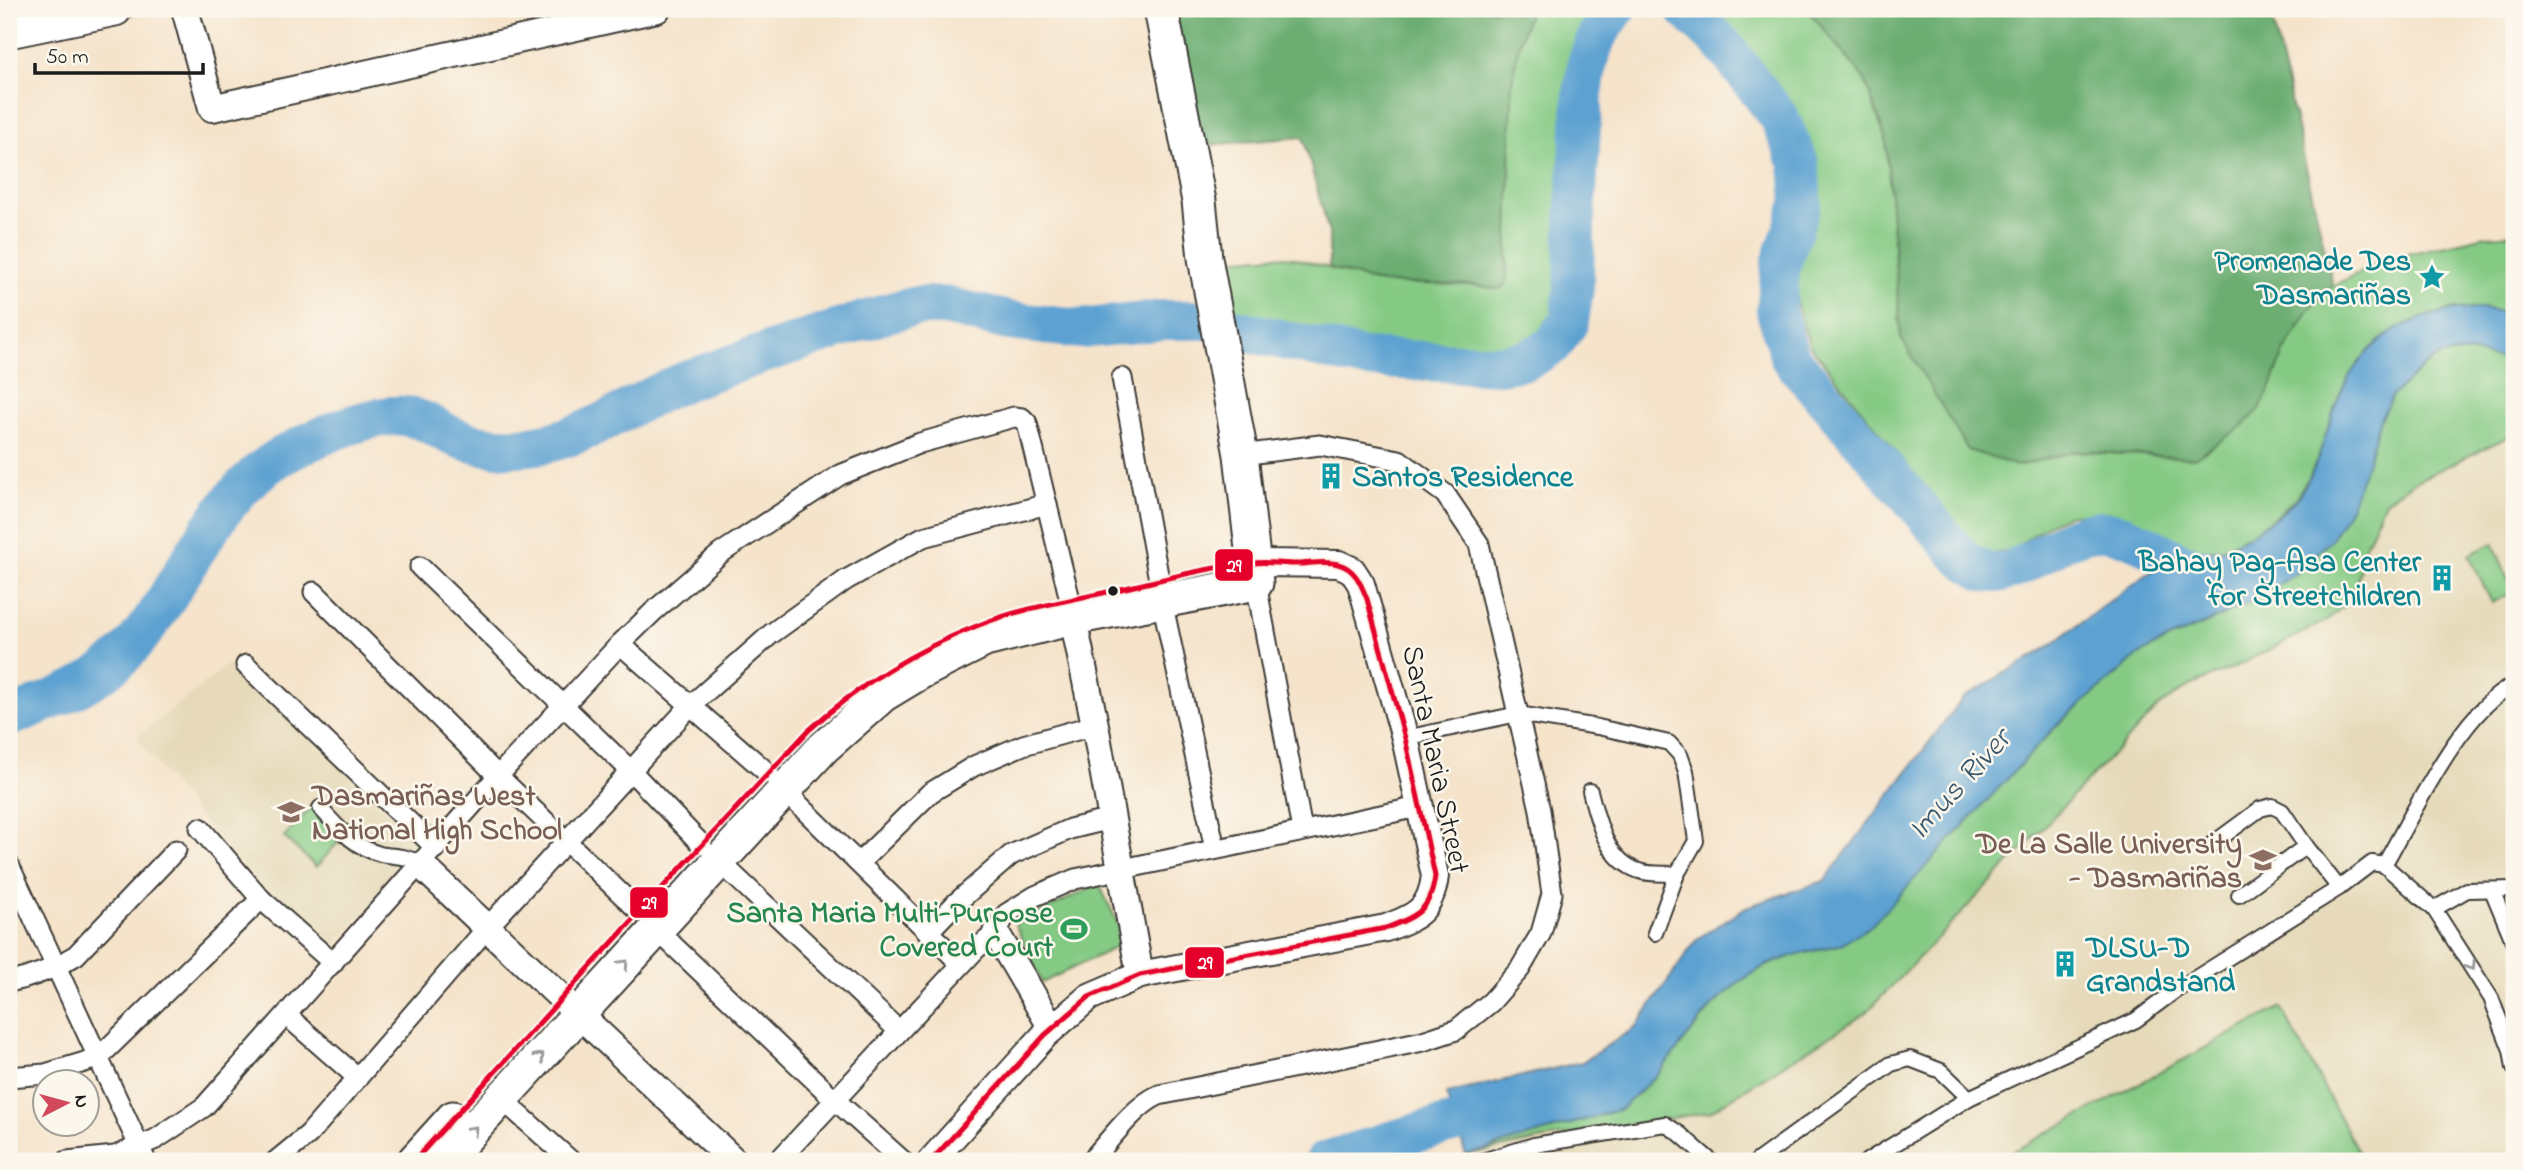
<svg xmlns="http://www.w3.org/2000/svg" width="2523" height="1170" font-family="'Indie Flower',sans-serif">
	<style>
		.built { fill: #e6daba }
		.green { fill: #85ca84; stroke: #507350; stroke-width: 2 }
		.forest { fill: #6cae72; stroke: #446547; stroke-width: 2 }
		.water { fill: #5ca1d1; stroke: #3c5e76; stroke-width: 2 }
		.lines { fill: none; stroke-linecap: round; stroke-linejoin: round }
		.river { stroke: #5ca1d1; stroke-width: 40 }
		.service-casing { stroke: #3d3a36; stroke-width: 18 }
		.pedestrian-casing { stroke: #3d3a36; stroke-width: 23 }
		.minor-casing { stroke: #3d3a36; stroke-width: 30 }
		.tertiary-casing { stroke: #3d3a36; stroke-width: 37 }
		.service { stroke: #fff; stroke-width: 14 }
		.pedestrian { stroke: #fff; stroke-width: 19 }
		.minor { stroke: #fff; stroke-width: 26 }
		.tertiary { stroke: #fff; stroke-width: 33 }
		.bus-1-casing { stroke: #fbf7ec; stroke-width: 10 }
		.bus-1 { stroke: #e4002b; stroke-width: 5 }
		.oneway { stroke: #999 }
		.bus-dot { fill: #1c1c1c; stroke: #fbf7ec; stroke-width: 2.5 }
		.labels { text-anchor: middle; stroke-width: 5; stroke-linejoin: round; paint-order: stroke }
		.culture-label { font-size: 30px; font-weight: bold; fill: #0d838f; stroke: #fbf7ec; text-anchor: end }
		.street-label { font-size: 30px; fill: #1c1c1c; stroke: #fbf7ec }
		.education-label { font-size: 30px; font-weight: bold; fill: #785e54; stroke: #fbf7ec; text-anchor: start }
		.leisure-label { font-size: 30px; font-weight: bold; fill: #27864d; stroke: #fbf7ec; text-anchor: end }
		.water-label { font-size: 32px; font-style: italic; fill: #39586d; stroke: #fbf7ec }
		.line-badge { stroke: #fbf7ec; stroke-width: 2.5 }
		.badge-label { font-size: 19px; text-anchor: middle; font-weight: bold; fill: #fff }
	</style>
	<rect width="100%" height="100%" fill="#fbf7ec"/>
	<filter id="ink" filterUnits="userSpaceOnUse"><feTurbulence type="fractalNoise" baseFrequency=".0143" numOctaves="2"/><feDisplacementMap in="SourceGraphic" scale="14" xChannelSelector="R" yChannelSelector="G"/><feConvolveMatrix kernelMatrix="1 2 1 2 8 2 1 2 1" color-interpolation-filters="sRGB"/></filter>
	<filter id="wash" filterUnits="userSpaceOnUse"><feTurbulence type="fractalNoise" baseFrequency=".00686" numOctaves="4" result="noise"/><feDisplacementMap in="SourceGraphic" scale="28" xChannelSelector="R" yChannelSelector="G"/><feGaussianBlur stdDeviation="1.57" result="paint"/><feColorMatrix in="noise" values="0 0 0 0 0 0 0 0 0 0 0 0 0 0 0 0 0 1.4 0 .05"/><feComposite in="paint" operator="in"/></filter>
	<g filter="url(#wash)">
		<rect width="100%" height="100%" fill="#f5e3ca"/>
		<!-- built -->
		<g class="built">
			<polygon points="2514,434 2514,1161 1419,1161 1466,1155 1544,1139 1709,1112 1866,1013 2158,707 2190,686 2241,664 2326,621 2354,597 2365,546 2385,501 2412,483"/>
			<polygon points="231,662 424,847 329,951 269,895 215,837 136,738"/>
		</g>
		<!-- green -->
		<g class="green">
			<polygon points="1530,9 1594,9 1582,31 1574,55 1567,91 1559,222 1559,287 1555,316 1545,333 1524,346 1497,348 1362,343 1233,310 1226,270 1227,260 1274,256 1294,258 1381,283 1474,285 1499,289 1504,286 1507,278 1512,82 1519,44"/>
			<path d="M1712 9H1807L1864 78 1886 140 1901 338 2017 466 2076 451 2194 458 2272 384 2284 352 2309 310 2333 286 2375 264 2412 253 2486 236 2514 234V314L2480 308 2455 309 2430 315 2336 404 2323 447 2310 476 2294 500 2266 524 2231 546 2212 553 2188 548 2127 522 2101 514H2070L2049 524 2013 549 1989 555 1970 543 1810 346C1801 320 1791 295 1796 268 1801 245 1815 225 1818 202 1826 141 1752 51 1712 9Z"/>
			<polygon points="2469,352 2514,361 2514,434 2412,483 2385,501 2365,546 2354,597 2326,621 2241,664 2190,686 2158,707 1866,1013 1709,1112 1544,1139 1466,1155 1621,1109 1657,1075 1712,1006 1739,982 1765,966 1791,956 1839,945 2057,725 2140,654 2164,641 2213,620 2368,461 2380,419 2392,396 2426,365 2441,356"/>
			<polygon points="2493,543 2514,592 2492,603 2469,555"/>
			<polygon points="312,806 344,836 316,867 284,837"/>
			<polygon points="1099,884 1127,942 1042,983 1015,924"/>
			<polygon points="2281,1007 2363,1161 1998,1161 1997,1160"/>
		</g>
		<!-- forest -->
		<g class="forest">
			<polygon points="1173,9 1530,9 1519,44 1512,82 1507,278 1504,286 1499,289 1474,285 1381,283 1329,268 1329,233 1303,137 1197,146"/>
			<polygon points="1807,9 2270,9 2333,286 2309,310 2284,352 2272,384 2260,409 2243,426 2194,458 2076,451 2017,466 1968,450 1901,338 1886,140 1864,78"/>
		</g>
		<!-- water -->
		<path class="water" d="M2480 308 2514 314V361L2469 352 2441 356 2425 365 2392 396 2380 419 2368 461 2350 508 2331 540 2297 573 2250 602 2213 620 2164 641 2140 654 2057 725 1871 926 1839 945 1791 956 1765 966 1739 982 1712 1006 1657 1075 1621 1109 1466 1155 1446 1094 1582 1062 1636 1027 1697 939 1746 907 1824 881 1963 698 2047 648 2134 583 2188 548C2220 554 2225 549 2252 533 2266 524 2284 513 2295 500 2317 473 2324 438 2335 407 2359 340 2411 310 2480 308Z"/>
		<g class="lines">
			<!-- river -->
			<g class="river">
				<path d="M1685 9 1722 44 1779 117 1799 163 1802 202 1781 264 1776 311 1790 358 1961 557C1969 562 1976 568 1984 571 2018 584 2059 529 2103 531 2126 531 2161 554 2183 563 2196 569 2211 571 2224 575"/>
				<polyline points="1234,329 1363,358 1499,365 1527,360 1553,345 1569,322 1574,288 1575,225 1583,94 1588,60 1597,36 1616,9"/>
				<path d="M9 717C51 700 96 685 128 651 184 589 212 491 289 452 320 436 369 414 404 416 425 418 439 431 457 438 480 447 506 449 530 446 587 439 630 404 681 383 750 356 822 335 891 312L917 306H945L1009 321 1080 329 1164 320H1201"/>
				<polyline points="1325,1161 1423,1131 1509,1110"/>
			</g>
		</g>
	</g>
	<g filter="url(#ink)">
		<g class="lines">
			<!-- service casing -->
			<g class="service-casing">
				<g id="service">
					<polyline points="1405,738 1518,714 1598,727 1669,743 1680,755 1686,771 1696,841 1677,874 1655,933"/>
					<path d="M1590 791C1598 821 1606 860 1639 871 1650 875 1665 873 1677 874"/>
					<path d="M320 808C338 827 353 847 380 854 395 857 408 855 421 865"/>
					<polyline points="2211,845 2260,809 2272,806 2282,811 2306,846 2339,888"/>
					<path d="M2384 865C2413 815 2462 708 2514 685"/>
					<polyline points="2492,890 2514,943"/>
					<polyline points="2239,895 2306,846"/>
					<polyline points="2434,909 2467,890 2514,889"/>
					<polyline points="1482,1161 1534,1145 1665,1124 1680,1134 1711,1161"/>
					<polyline points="1757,1161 1891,1064 1910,1059 1941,1071 1969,1098"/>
					<polyline points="1867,1161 1969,1098 2136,1020 2175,991 2339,888 2372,863 2384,865 2434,909 2491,998 2511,1050 2514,1068"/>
				</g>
			</g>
			<!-- pedestrian casing -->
			<g class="pedestrian-casing">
				<g id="pedestrian">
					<polyline points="1122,378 1159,580"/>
					<polyline points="420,567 630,770 702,845"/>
					<polyline points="1256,583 1302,830"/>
					<polyline points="314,592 498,776 640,912"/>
					<polyline points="1162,601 1215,849"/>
					<polyline points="620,644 769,774"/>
					<polyline points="246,665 436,848"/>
					<polyline points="784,790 961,964"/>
					<polyline points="200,828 261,899 333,963"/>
					<polyline points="719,861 899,1031"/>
					<polyline points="859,863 930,793 974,766 1023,745 1095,725"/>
					<polyline points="9,865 146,1161"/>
					<polyline points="656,929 835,1100 903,1161"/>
					<polyline points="928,932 956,903 1011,855 1070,829 1111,819"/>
					<path d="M9 982C34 977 54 969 76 955L176 850"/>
					<polyline points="286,1015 358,1078"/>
					<polyline points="9,1077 45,1074 98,1058 261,899"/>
					<polyline points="502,1099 571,1161"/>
					<polyline points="67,1161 115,1156 156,1139 204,1107 498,776 620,644 654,611 721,553 840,475 920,443 1014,417 1022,418 1027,423 1070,600"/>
					<polyline points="276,1161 309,1134 487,928 690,706 771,634 846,580 923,537 1047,504"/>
					<polyline points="778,1161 977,948 996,933 1006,914 1035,896 1075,879 1419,807"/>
					<path d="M1091 1161C1109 1141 1135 1105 1159 1095L1423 1041 1456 1030 1491 1002 1520 969 1541 933 1552 894 1540 810 1479 544 1445 494 1399 460 1320 445 1241 455"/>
				</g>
			</g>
			<!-- minor casing -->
			<g class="minor-casing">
				<g id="minor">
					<polyline points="185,9 212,108 657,9"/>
					<polyline points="1073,618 1095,725 1140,975"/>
					<polyline points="421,865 734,1161"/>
					<polyline points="996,933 1052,1028"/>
					<path d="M931 1161 1045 1035 1089 997 1140 975 1386 928C1416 917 1431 910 1435 876L1405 738 1361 584 1352 570 1339 564 1254 563"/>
				</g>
			</g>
			<!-- tertiary casing -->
			<g class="tertiary-casing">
				<g id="tertiary">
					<polyline points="9,31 115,9"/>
					<polyline points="414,1161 453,1118"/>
					<polyline points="444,1161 823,748 883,695 921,672 985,640 1073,618 1256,583 1241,455 1205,258 1199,201 1161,9"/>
				</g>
			</g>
			<!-- service -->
			<use href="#service" class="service"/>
			<!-- pedestrian -->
			<use href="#pedestrian" class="pedestrian"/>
			<!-- minor -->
			<use href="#minor" class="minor"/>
			<!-- tertiary -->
			<use href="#tertiary" class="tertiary"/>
			<!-- bus-1 casing -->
			<g class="bus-1-casing">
				<path id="bus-1" d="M414 1161 640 912 808 731C858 685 915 650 979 625 1022 608 1067 601 1112 591 1158 581 1206 567 1253 563 1267 561 1282 564 1296 564 1309 564 1325 560 1338 564 1355 568 1361 584 1367 599L1405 738 1435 876C1431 910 1416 917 1386 928L1140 975 1089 997 1045 1035 931 1161"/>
			</g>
			<!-- bus-1 -->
			<use href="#bus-1" class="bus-1"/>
		</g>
		<!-- one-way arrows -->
		<defs><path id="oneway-chevron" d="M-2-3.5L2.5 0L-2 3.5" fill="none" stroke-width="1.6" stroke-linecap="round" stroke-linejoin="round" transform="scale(1.75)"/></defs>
		<g class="oneway">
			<use href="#oneway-chevron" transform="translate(624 964) rotate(-47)"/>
			<use href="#oneway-chevron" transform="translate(2471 966) rotate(57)"/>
			<use href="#oneway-chevron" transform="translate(540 1057) rotate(-48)"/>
			<use href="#oneway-chevron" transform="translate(473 1130) rotate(-47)"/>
		</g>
	</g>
	<!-- icons -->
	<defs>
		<g id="sight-bare" transform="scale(2.1)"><path d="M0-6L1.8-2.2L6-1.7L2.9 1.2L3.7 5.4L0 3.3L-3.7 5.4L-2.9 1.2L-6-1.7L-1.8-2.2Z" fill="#0f9aa8" stroke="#fbf7ec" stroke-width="2.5" paint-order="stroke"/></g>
		<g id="building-bare" transform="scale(2.1)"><path d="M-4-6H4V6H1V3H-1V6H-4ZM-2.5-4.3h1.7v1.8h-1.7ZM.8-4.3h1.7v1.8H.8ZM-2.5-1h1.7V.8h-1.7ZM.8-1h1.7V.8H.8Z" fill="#0f9aa8" stroke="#fbf7ec" stroke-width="2.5" paint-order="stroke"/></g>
		<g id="school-bare" transform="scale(2.1)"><path d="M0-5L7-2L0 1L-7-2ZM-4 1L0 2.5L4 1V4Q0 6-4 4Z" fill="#8d6e63" stroke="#fbf7ec" stroke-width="2.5" paint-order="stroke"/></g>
		<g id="university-bare" transform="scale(2.1)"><path d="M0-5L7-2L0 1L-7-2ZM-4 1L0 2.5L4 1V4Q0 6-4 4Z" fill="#8d6e63" stroke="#fbf7ec" stroke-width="2.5" paint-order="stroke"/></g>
		<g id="stadium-bare" transform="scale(2.1)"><path d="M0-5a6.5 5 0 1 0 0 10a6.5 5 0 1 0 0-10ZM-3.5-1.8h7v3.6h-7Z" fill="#2e9e5b" stroke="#fbf7ec" stroke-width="2.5" paint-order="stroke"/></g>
	</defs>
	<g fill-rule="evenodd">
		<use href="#sight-bare" x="2432" y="277"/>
		<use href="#building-bare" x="1331" y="476"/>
		<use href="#building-bare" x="2442" y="578"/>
		<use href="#school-bare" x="291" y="812"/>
		<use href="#university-bare" x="2263" y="860"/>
		<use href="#stadium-bare" x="1074" y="929"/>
		<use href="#building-bare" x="2065" y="964"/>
	</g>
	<!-- markers -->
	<circle class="bus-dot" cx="1113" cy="591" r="6"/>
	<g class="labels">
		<!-- culture labels -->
		<g class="culture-label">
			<text x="2411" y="270">Promenade Des<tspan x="2411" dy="34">Dasmariñas</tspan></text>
			<text x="1352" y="486" text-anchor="start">Santos Residence</text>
			<text x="2421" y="571">Bahay Pag-Asa Center<tspan x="2421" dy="34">for Streetchildren</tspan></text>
			<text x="2086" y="957" text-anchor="start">DLSU-D<tspan x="2086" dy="34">Grandstand</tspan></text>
		</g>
		<!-- street labels -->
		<g class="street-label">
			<text transform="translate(1437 759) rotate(78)" y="10">Santa Maria Street</text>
		</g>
		<!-- education labels -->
		<g class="education-label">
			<text x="312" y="805">Dasmariñas West<tspan x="312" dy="34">National High School</tspan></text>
			<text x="2242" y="853" text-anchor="end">De La Salle University<tspan x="2242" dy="34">- Dasmariñas</tspan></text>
		</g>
		<!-- leisure labels -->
		<g class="leisure-label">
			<text x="1053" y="922">Santa Maria Multi-Purpose<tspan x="1053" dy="34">Covered Court</tspan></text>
		</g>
		<!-- water labels -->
		<g class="water-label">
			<text transform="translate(1958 783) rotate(-48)" y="11">Imus River</text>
		</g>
	</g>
	<g class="line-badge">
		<rect x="1214" y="548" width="40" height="34" rx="7" fill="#e4002b"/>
		<rect x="629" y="886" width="40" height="33" rx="7" fill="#e4002b"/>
		<rect x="1184" y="946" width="41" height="33" rx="7" fill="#e4002b"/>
	</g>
	<g class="badge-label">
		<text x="1234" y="572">29</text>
		<text x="649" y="909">29</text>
		<text x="1205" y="969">29</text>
	</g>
	<!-- margin -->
	<rect width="2523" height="1170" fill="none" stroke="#fbf7ec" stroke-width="35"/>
	<!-- north arrow -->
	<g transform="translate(66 1103) rotate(84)"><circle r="33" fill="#fbf7ec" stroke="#a29f99" stroke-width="2"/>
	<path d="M0-5L12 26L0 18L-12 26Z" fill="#d1495b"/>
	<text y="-10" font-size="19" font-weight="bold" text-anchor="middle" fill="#1c1c1c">N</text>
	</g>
	<!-- scale -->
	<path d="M35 63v10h168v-10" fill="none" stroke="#1c1c1c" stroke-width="3.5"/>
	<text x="46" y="63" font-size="21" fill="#1c1c1c" stroke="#fbf7ec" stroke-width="5" paint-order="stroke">50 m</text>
</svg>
